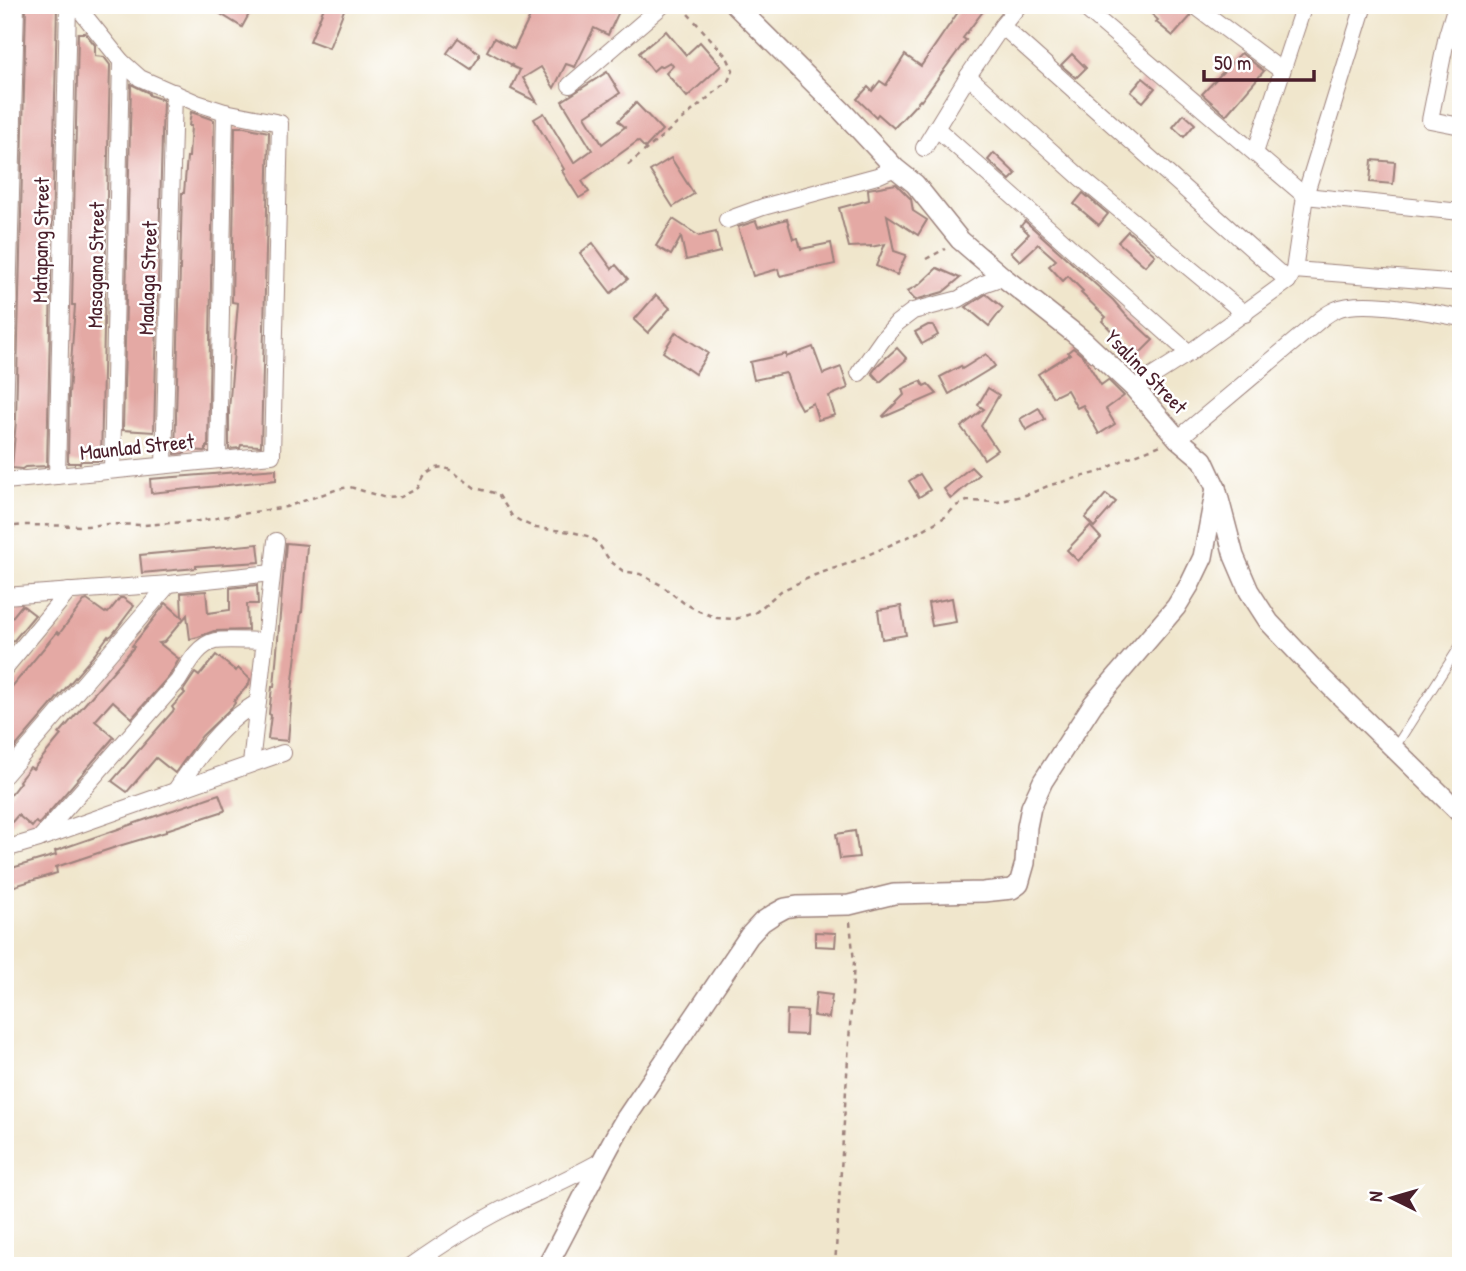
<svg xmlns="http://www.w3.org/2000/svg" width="1466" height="1271" font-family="'Patrick Hand',sans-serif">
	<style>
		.building { fill: #e4a9a4 }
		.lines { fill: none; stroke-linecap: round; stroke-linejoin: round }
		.service-casing { stroke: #9d827c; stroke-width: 10 }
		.minor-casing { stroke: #9d827c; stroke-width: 18 }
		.tertiary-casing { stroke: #9d827c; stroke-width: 22 }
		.path { stroke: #9d827c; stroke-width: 2.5; stroke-dasharray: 5 5; stroke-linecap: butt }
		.service { stroke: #fff; stroke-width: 8 }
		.minor { stroke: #fff; stroke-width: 16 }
		.tertiary { stroke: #fff; stroke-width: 19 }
		.labels { text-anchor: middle; stroke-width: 5; stroke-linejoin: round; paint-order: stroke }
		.street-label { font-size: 21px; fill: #4a1f2b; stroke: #fff }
	</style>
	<rect width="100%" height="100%" fill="#fff"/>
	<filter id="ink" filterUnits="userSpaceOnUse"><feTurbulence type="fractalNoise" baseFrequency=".0143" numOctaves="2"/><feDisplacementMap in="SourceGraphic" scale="14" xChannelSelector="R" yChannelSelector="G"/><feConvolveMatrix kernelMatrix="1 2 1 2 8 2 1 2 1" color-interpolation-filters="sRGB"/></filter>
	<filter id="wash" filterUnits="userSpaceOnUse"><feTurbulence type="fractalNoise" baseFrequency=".00686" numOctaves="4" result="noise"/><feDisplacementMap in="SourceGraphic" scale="28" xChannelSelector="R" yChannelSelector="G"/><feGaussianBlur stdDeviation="1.57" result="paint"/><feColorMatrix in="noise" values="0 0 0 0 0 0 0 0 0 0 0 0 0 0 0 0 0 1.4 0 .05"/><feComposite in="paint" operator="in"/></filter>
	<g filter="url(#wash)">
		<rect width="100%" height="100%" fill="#f0e6cc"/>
		<g id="blocks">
			<!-- building -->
			<g class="building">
				<polygon points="26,5 57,5 47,466 25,467 22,469 12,468 16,420"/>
				<polygon points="206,5 254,5 242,27"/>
				<polygon points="325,5 346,5 329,48 310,41"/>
				<polygon points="536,5 622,5 608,35 594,28 575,67 566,64 554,88 541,67 523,78 537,102 511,89 520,70 511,66 512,65 487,51 494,38 514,49"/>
				<polygon points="963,5 977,5 984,10 963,38 966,40 921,101 920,100 894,128 878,114 876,117 857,99 868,87 872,91 880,81 886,85 905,55 921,66"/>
				<polygon points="1142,5 1184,5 1185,10 1191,16 1173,36 1156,22 1158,20"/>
				<polygon points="666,31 686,55 700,42 721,66 687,97 666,73 673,66 670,62 661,67 659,66 653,71 639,53"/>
				<polygon points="78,33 85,33 95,45 95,56 104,57 110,65 101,461 81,461 80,463 68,463 69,394 75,305 72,305"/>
				<polygon points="458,38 479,53 479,57 471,69 447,53"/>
				<polygon points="1241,53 1264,71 1226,115 1202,94"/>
				<polygon points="1072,54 1086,68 1076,78 1061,65"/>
				<polygon points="607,72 620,93 585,116 602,144 625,127 618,121 636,103 662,130 645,148 638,141 582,181 589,192 579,198 562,171 564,169 534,119 544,113 574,163 592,150 562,101"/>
				<polygon points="1143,78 1155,88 1143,102 1131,92"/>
				<polygon points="131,84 149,93 149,95 163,100 154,432 123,430"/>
				<polygon points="191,112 214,120 208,447 206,447 206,451 186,450 185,453 175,454 182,193 184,193 187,157 189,157 191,126 189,126"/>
				<polygon points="1184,114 1195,124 1184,137 1173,127"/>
				<polygon points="235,127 244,127 269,132 261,446 241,445 240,448 229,449 229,410 238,303 232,302"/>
				<polygon points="994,153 1016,174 1010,180 988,160"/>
				<polygon points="671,158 694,194 673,207 650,171"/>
				<polygon points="1372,160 1395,162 1393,184 1370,182"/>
				<polygon points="896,184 911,199 913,211 927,220 918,235 887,215 894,251 906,255 897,275 876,266 885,244 871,247 871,246 849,247 839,208 869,200 868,189"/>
				<polygon points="1083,193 1108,214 1099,225 1074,204"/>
				<polygon points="673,219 699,236 716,232 720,252 686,260 681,237 671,255 656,246"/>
				<polygon points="787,219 793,239 798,238 801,249 831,243 835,264 817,268 817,267 780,276 778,269 753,276 738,227 756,221 758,227"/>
				<polygon points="1025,221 1113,300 1125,314 1153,340 1139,354 1135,356 1102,321 1106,317 1081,293 1083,291 1068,276 1063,281 1049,266 1056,260 1038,244 1020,261 1011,252 1029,234 1021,226"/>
				<polygon points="1128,231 1155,255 1145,266 1118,242"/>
				<polygon points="593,243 612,269 616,265 628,279 611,293 580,253"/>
				<polygon points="937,268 960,278 943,292 915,300 907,291 919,285"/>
				<polygon points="986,294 1003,308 989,326 966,307"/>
				<polygon points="656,295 670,308 648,333 634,320"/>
				<polygon points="928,325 933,325 938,335 922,344 915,332"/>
				<polygon points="676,332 708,353 695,374 663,352"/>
				<polygon points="813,347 823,374 841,367 848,388 829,396 835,415 818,420 813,403 801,409 794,396 786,373 754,380 750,362 786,354 786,357"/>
				<polygon points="897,348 907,359 880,382 872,373 878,365"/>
				<polygon points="1073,348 1084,357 1101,385 1108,380 1124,396 1106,409 1115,424 1099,434 1083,405 1077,408 1067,390 1053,397 1038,374 1070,354 1068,352"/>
				<polygon points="986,354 995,366 949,394 940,377 961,366 962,369"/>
				<polygon points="921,381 924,386 928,384 937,394 884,417 883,416 904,395 902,389"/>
				<polygon points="988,388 999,395 981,426 997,450 984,459 977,448 961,427 984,409 978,405"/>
				<polygon points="1039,408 1045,419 1026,430 1020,419"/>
				<polygon points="971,467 979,475 951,499 944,489"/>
				<polygon points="276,469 276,480 151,493 150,479"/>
				<polygon points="920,474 930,490 919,497 909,481"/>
				<polygon points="1106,494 1116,502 1094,527 1085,518"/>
				<polygon points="1090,526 1101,538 1078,561 1067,550"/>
				<polygon points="286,543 307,545 302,612 301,612 293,680 288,741 268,739 271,715 269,714 272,687 274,687"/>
				<polygon points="258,544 260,562 196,566 196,568 142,573 140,555"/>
				<polygon points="257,585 258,604 247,604 248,630 214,631 198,637 190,639 187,615 164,642 159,643 179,659 170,675 132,718 113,701 95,721 114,737 39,824 36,822 32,827 18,815 5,830 5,802 20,782 19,781 30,767 33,769 61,735 59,734 134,647 132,646 166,603 182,617 181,593 206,591 208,613 230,610 230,588"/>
				<polygon points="120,598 123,598 134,606 112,635 109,637 108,636 95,654 5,759 5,695 57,632 59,634 84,601 87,600 105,613 106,612 108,613"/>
				<polygon points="952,598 956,622 932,626 928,603"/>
				<polygon points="22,605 35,615 5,651 5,626"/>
				<polygon points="901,606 906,635 882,639 878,610"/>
				<polygon points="216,655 236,671 238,668 250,679 249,684 234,701 235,703 232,707 202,736 175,773 156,758 127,792 112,781 174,710 172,707 185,693 183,691 195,673 199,676"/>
				<polygon points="219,794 225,810 224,811 166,830 166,832 122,845 56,867 57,873 5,889 5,870 56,855 55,851"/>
				<polygon points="855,831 859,857 840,859 836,834"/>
				<polygon points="815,932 836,933 835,947 815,946"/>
				<polygon points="816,993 832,995 829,1018 814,1016"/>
				<polygon points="787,1010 807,1011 806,1035 786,1034"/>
			</g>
		</g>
	</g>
	<g filter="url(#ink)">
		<use href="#blocks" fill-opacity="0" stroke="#9d827c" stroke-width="2"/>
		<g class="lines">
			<!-- service casing -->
			<g class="service-casing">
				<polyline id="service" points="1394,749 1459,647"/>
			</g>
			<!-- minor casing -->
			<g class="minor-casing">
				<g id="minor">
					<polyline points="1081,5 1305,196 1461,212"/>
					<polyline points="1194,5 1282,71"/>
					<polyline points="1456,5 1447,35 1430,120 1461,126"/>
					<polyline points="1002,26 1288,281"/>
					<polyline points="968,76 1081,178 1245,314"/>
					<polyline points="570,85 663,5"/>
					<polyline points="936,128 1189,353"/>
					<polyline points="924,148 968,76 1002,26 1019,5"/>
					<polyline points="1255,153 1304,5"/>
					<polyline points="727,220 763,207 877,176 895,168"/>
					<polyline points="1294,270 1461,283"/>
					<polyline points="859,373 883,339 897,323 913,311 959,299 983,284 1003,277"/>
					<polyline points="1134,388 1189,353 1288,281 1294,270 1305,196 1364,5"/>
					<polyline points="5,420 16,5"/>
					<path d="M1178 439 1321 319C1325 316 1330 312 1335 310 1361 297 1431 313 1461 318"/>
					<polyline points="218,460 225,112"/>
					<polyline points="164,465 174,92"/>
					<polyline points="112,470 121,61"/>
					<polyline points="57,476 68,5"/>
					<polyline points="5,481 272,455 280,123 225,112 197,103 140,78 121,61 76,5"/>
					<polyline points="5,596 169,584 272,573"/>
					<polyline points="5,668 69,591"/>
					<polyline points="251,764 276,541"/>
					<polyline points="5,775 169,584"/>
					<path d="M175 791C193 765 211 738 235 718 242 712 250 707 258 702"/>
					<polyline points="41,838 283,753"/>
					<path d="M5 849 39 839 178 681C187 667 197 645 215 641 226 639 252 641 265 641"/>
					<path d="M411 1266C441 1245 471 1225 503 1209 536 1193 569 1179 601 1161"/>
				</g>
			</g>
			<!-- tertiary casing -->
			<g class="tertiary-casing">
				<g id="tertiary">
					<polyline points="735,5 842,111 895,168 915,184 960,240 1003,277 1084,341 1134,388 1178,439 1203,460 1216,488 1234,556 1249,591 1269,622 1322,678 1461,814"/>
					<path d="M547 1266C574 1218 596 1168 624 1121L749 936 762 922 774 914 785 908 797 906 849 905 894 894 983 892 1012 889 1019 884 1025 863 1027 827 1031 807 1043 781 1093 704 1176 607 1190 584 1203 557 1216 488"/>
				</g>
			</g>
			<!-- path -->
			<g class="path">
				<polyline points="628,165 728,81 733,70 727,57 680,5"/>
				<polyline points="926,259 945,249"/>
				<polyline points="5,527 24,525 87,526 108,524 144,525 198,521 286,507 338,489 350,487 386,498 401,497 418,488 425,475 436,468 443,467 452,471 475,488 498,494 512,516 522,522 536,528 572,532 591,537 600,546 610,561 623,571 640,574 661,585 684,603 699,611 717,618 736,619 756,612 781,591 815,575 850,563 919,532 945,517 956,506 967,501 998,502 1029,494 1050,485 1100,472 1127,458 1161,445"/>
				<polyline points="835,1266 854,962 850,922"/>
			</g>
			<!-- service -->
			<use href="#service" class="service"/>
			<!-- minor -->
			<use href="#minor" class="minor"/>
			<!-- tertiary -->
			<use href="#tertiary" class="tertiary"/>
		</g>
	</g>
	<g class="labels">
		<!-- street labels -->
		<g class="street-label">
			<text transform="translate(41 240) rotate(-89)" y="7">Matapang Street</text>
			<text transform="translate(96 265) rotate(-89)" y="7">Masagana Street</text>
			<text transform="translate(148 278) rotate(-88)" y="7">Maalaga Street</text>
			<text transform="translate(1146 372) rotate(46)" y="7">Ysalina Street</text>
			<text transform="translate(137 447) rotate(-6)" y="7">Maunlad Street</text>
		</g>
	</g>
	<!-- margin -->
	<rect width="1466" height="1271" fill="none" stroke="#fff" stroke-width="28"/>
	<!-- north arrow -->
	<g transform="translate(1392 1198) rotate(275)" stroke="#ffffff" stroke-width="5" paint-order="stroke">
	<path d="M0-5L12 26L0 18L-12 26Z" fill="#4a1f2b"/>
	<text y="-10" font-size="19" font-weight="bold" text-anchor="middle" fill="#4a1f2b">N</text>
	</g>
	<!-- scale -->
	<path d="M1204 70v10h110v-10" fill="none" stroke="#4a1f2b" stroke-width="3.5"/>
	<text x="1214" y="70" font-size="21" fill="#4a1f2b" stroke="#ffffff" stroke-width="5" paint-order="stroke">50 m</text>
</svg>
